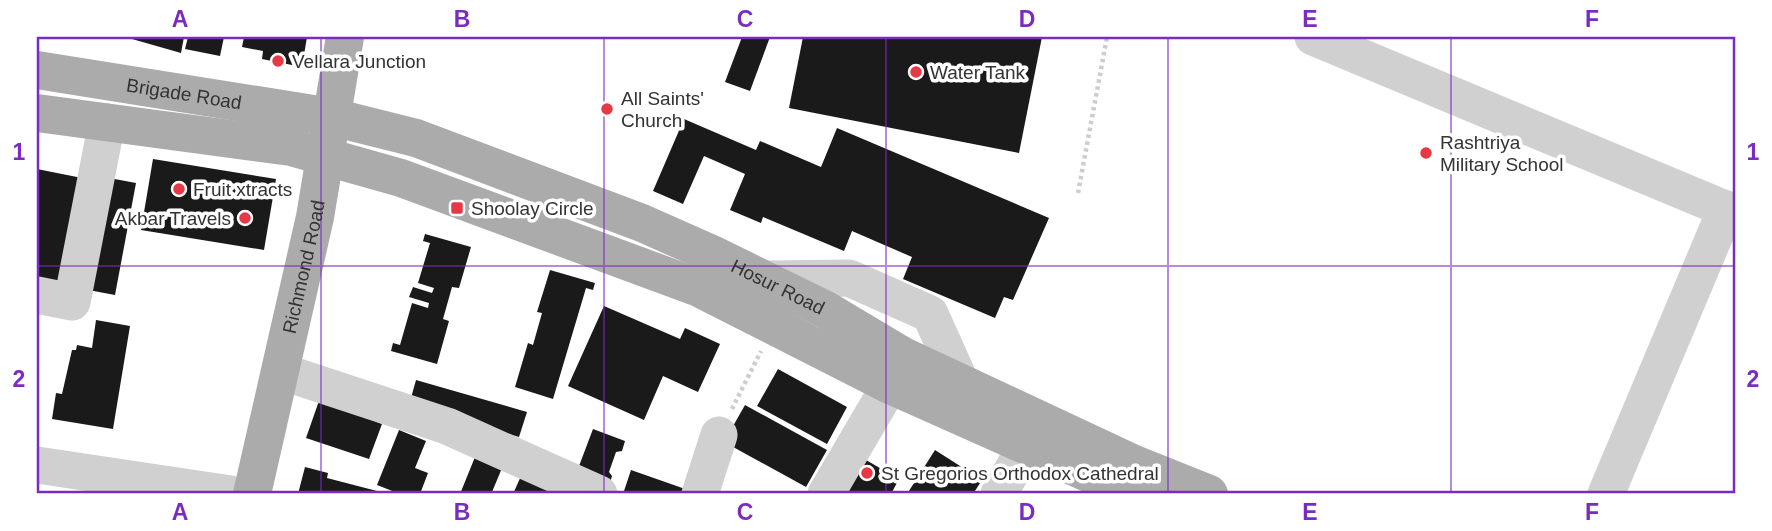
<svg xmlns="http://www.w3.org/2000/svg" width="1772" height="531" font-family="Arial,sans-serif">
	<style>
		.building { fill: #1a1a1a }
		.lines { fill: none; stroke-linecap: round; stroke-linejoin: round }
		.path { stroke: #cdcdcd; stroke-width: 4.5; stroke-dasharray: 3.5 3.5; stroke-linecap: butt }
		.minor { stroke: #d0d0d0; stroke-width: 37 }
		.major { stroke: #ababab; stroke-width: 38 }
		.grid { fill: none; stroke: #7b2cbf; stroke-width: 2; stroke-opacity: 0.55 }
		.poi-dot { fill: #e63946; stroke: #fff; stroke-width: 2.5 }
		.labels { text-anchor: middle; stroke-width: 7; stroke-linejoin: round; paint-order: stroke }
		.poi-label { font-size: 19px; fill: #333; stroke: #fff; text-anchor: start }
		.street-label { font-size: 19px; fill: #333; stroke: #fff }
		.neatline { fill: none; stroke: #7b2cbf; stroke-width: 2.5 }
		.grid-label { font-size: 23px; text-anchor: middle; font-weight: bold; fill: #7b2cbf }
	</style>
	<rect width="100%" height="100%" fill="#fff"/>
	<!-- building -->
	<g class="building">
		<polygon points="125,37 184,37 181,53"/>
		<polygon points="188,37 224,37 220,56 185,49"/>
		<polygon points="244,37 307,37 302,67 262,59 263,51 242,47"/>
		<polygon points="742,37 770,37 750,91 725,82"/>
		<polygon points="803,37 1042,37 1019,153 789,108"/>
		<polygon points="684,119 756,150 760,141 821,167 837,128 1049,218 1013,300 1004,297 995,318 903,279 912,257 852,231 844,251 763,217 761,223 730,210 745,174 704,156 683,204 653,191"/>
		<polygon points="153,159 276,179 264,250 141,230"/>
		<polygon points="37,169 87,179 64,294 37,289"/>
		<polygon points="104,177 136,183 115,295 83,289"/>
		<polygon points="425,234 471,247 459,288 452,287 443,319 449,321 437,364 391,351 393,343 400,345 412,303 428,308 429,303 409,297 413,287 432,293 434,288 418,283 430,243 423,241"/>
		<polygon points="550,270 595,283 593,290 586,288 553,399 515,387 528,343 533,345 542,313 537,312"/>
		<polygon points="604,306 680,339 685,328 720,344 698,392 663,376 644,420 568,386"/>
		<polygon points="96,320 130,326 113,429 52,419 56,393 62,394 72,350 76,350 77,345 92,348"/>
		<polygon points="778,369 847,407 827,444 757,406"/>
		<polygon points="416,380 527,412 519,437 409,405"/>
		<polygon points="320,398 382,424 369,459 306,438"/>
		<polygon points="745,405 827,450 806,487 724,442"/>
		<polygon points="593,429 625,441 622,451 616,452 609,472 612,476 609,486 576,474"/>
		<polygon points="399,430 426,441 415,468 428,473 420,494 400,494 377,485"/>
		<polygon points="935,450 982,480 973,494 907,494"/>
		<polygon points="859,456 899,479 891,494 837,494"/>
		<polygon points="475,457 502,468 492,492 498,494 460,494"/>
		<polygon points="305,467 328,473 327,478 377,491 376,494 298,494"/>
		<polygon points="631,470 688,490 687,494 623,494"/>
		<polygon points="521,476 549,487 546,494 513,494"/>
	</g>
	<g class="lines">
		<!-- path -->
		<g class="path">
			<polyline points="1078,193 1107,37"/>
			<polyline points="732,409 761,351"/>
		</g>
		<!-- minor -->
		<g class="minor">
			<polyline points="1313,37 1735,213"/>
			<polyline points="767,279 849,278 930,314 961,383"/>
			<polyline points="37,295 72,302 107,122"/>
			<polyline points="280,371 447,426 599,494"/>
			<polyline points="37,465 231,494"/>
			<polyline points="700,494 719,435"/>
			<polyline points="826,494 890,385"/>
			<polyline points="999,494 1040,421"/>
			<polyline points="1606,494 1726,209"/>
		</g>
		<!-- major -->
		<g class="major">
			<path id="s1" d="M37 70 332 117 416 138 642 223 712 254 826 310 903 356 1134 464 1209 494"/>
			<polyline points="37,113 291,147 401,178 699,288 890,385 1135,494"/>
			<path id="s2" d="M252 494 315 217 345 37"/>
		</g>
	</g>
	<!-- grid -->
	<path class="grid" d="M321 37V494M604 37V494M886 37V494M1168 37V494M1451 37V494M37 266H1735"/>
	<!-- markers -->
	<g class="poi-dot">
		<circle cx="278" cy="61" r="7"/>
		<circle cx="916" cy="72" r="7"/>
		<circle cx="607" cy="109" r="7"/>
		<circle cx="1426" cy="153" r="7"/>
		<circle cx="179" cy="189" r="7"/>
		<rect x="450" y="201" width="14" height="14" rx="3.5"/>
		<circle cx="245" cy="218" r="7"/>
		<circle cx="867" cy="473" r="7"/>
	</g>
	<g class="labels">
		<!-- poi labels -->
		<g class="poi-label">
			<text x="292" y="68">Vellara Junction</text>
			<text x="930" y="79">Water Tank</text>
			<text x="621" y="105">All Saints'<tspan x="621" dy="22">Church</tspan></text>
			<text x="1440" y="149">Rashtriya<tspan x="1440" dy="22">Military School</tspan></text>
			<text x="193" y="196">Fruit xtracts</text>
			<text x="471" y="215">Shoolay Circle</text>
			<text x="231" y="225" text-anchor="end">Akbar Travels</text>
			<text x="881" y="480">St Gregorios Orthodox Cathedral</text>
		</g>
		<!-- street labels -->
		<g class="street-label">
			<text dy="7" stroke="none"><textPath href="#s1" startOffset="149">Brigade Road</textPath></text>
			<text dy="7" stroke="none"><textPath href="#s2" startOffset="233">Richmond Road</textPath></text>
			<text dy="7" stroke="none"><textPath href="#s1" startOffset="777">Hosur Road</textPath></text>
		</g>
	</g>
	<!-- border -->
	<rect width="1772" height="531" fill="none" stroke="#ffffff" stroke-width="77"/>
	<rect x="38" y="38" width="1696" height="454" class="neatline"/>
	<g class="grid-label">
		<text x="180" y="27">A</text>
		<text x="462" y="27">B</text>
		<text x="745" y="27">C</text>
		<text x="1027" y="27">D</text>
		<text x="1310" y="27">E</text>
		<text x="1592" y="27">F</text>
		<text x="19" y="160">1</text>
		<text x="1753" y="160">1</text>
		<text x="19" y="387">2</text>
		<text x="1753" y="387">2</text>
		<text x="180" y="520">A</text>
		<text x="462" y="520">B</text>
		<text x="745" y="520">C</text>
		<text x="1027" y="520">D</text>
		<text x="1310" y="520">E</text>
		<text x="1592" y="520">F</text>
	</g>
</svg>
